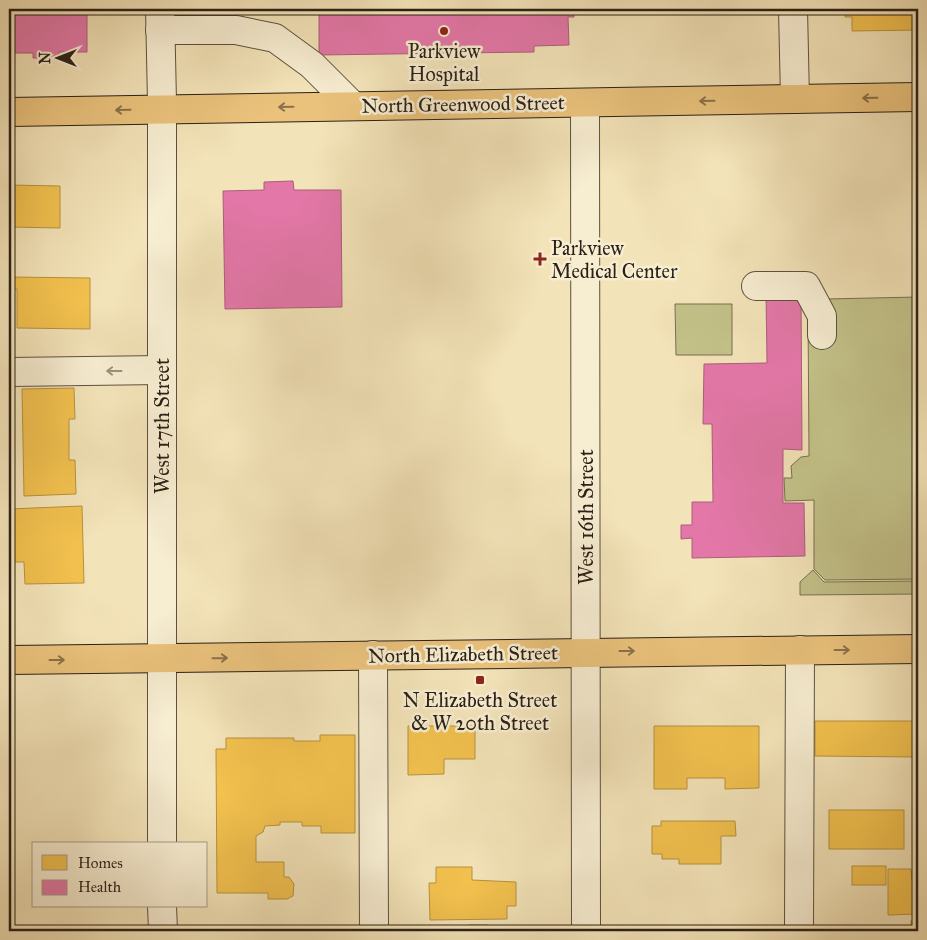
<svg xmlns="http://www.w3.org/2000/svg" width="927" height="940" font-family="'IM FELL Great Primer',serif">
	<style>
		.green { fill: #c3c189; stroke: #767050 }
		.homes { fill: #f2c14e; stroke: #b6913e }
		.health { fill: #e377a8; stroke: #ac5d7c }
		.lines { fill: none; stroke-linecap: round; stroke-linejoin: round }
		.minor-casing { stroke: #5c513f; stroke-width: 30 }
		.major-casing { stroke: #2a2017; stroke-width: 30 }
		.minor { stroke: #f7edd1; stroke-width: 28 }
		.major { stroke: #eac27c; stroke-width: 28 }
		.oneway { stroke: #8a714a }
		.oneway2 { stroke: #9b917d }
		.poi-dot { fill: #8f2418; stroke: #f7edd1; stroke-width: 2 }
		.labels { text-anchor: middle; stroke-width: 5; stroke-linejoin: round; paint-order: stroke }
		.poi-label { font-size: 20px; fill: #2a2017; stroke: #f7edd1 }
		.street-label { font-size: 20px; fill: #2a2017; stroke: #f7edd1 }
	</style>
	<rect width="100%" height="100%" fill="#f3e3b8"/>
	<filter id="stains"><feTurbulence type="fractalNoise" baseFrequency=".004" numOctaves="4"/><feColorMatrix values="0 0 0 0 .2 0 0 0 0 .09 0 0 0 0 .02 0 0 0 .5 -.17"/></filter>
	<radialGradient id="worn" r=".72"><stop offset=".6" stop-color="#630" stop-opacity="0"/><stop offset="1" stop-color="#630" stop-opacity=".3"/></radialGradient>
	<!-- green -->
	<g class="green">
		<polygon points="918,297 918,579 825,580 814,569 814,500 785,501 784,478 792,478 791,466 801,457 809,456 808,311 826,299"/>
		<polygon points="675,304 732,304 732,355 676,355"/>
		<polygon points="813,570 824,582 918,581 918,594 800,595 800,582"/>
	</g>
	<!-- homes -->
	<g class="homes">
		<polygon points="845,9 918,9 918,30 852,31 852,17 845,17"/>
		<polygon points="9,185 60,186 60,228 9,227"/>
		<polygon points="9,277 90,278 90,329 17,328 17,289 9,289"/>
		<polygon points="74,388 75,419 69,419 69,460 75,460 76,494 24,496 22,389"/>
		<polygon points="82,506 84,583 25,584 24,562 9,562 9,509"/>
		<polygon points="815,721 918,721 918,757 815,756"/>
		<polygon points="408,726 475,726 475,759 444,759 444,774 408,775"/>
		<polygon points="654,726 759,726 759,788 725,789 725,778 687,778 687,789 654,789"/>
		<polygon points="320,735 355,735 355,833 321,833 321,826 302,826 302,822 280,822 280,825 265,826 263,832 256,836 256,862 284,862 284,877 289,877 294,884 293,896 287,899 268,899 268,893 217,893 216,749 226,749 226,738 294,738 294,741 320,741"/>
		<rect x="829" y="810" width="75" height="39"/>
		<polygon points="661,821 735,821 736,836 721,836 721,864 679,864 679,859 662,859 662,854 652,854 652,826 661,826"/>
		<rect x="852" y="866" width="34" height="19"/>
		<polygon points="436,867 472,867 472,880 516,882 516,906 507,906 507,919 430,920 429,883 436,883"/>
		<polygon points="888,869 911,869 912,880 918,880 918,914 888,915"/>
		<rect x="911" y="921" width="7" height="10"/>
		<polygon points="469,925 488,925 488,931 443,931 443,927 469,927"/>
	</g>
	<!-- health -->
	<g class="health">
		<polygon points="9,9 87,9 87,52 59,52 59,58 33,58 33,53 9,53"/>
		<polygon points="319,9 577,9 577,10 573,10 574,17 568,17 569,45 534,46 534,52 319,55"/>
		<polygon points="293,181 294,190 341,190 342,307 225,309 223,191 264,190 264,182"/>
		<polygon points="766,294 801,294 802,450 783,449 783,503 804,503 805,556 692,558 692,538 681,539 681,525 692,525 692,502 713,502 712,424 703,424 704,364 767,363"/>
	</g>
	<g class="lines">
		<!-- minor casing -->
		<g class="minor-casing">
			<g id="minor">
				<polyline points="160,9 162,102 162,844"/>
				<polyline points="793,9 795,99"/>
				<polyline points="160,30 236,30 275,38 312,65 353,106"/>
				<polyline points="585,103 586,931"/>
				<polyline points="756,286 806,286 822,316 822,335"/>
				<polyline points="9,372 162,370"/>
				<polyline points="373,655 374,931"/>
				<polyline points="162,906 163,931"/>
				<polyline points="799,931 800,650"/>
			</g>
		</g>
		<!-- major casing -->
		<g class="major-casing">
			<g id="major">
				<polyline points="9,112 918,97"/>
				<polyline points="9,660 918,649"/>
			</g>
		</g>
		<!-- minor -->
		<use href="#minor" class="minor"/>
		<!-- major -->
		<use href="#major" class="major"/>
	</g>
	<!-- one-way arrows -->
	<defs><path id="oneway-shaft" d="M-6 0H5M1.5-3L5.5 0L1.5 3" fill="none" stroke-width="1.6" stroke-linecap="round" stroke-linejoin="round" transform="scale(1.25)"/></defs>
	<g class="oneway">
		<use href="#oneway-shaft" transform="translate(870 98) rotate(179)"/>
		<use href="#oneway-shaft" transform="translate(707 101) rotate(179)"/>
		<use href="#oneway-shaft" transform="translate(286 107) rotate(179)"/>
		<use href="#oneway-shaft" transform="translate(123 110) rotate(179)"/>
		<use href="#oneway-shaft" transform="translate(842 650)"/>
		<use href="#oneway-shaft" transform="translate(627 651)"/>
		<use href="#oneway-shaft" transform="translate(220 658) rotate(-1)"/>
		<use href="#oneway-shaft" transform="translate(57 660)"/>
	</g>
	<use class="oneway2" href="#oneway-shaft" transform="translate(114 371) rotate(180)"/>
	<!-- markers -->
	<g class="poi-dot">
		<circle cx="444" cy="31" r="5"/>
		<path d="M537.5 251.5h5v5h5v5h-5v5h-5v-5h-5v-5h5z"/>
		<rect x="475" y="675" width="10" height="10" rx="2.5"/>
	</g>
	<g class="labels">
		<!-- poi labels -->
		<g class="poi-label">
			<text x="444" y="58">Parkview<tspan x="444" dy="23">Hospital</tspan></text>
			<text x="551" y="255" text-anchor="start">Parkview<tspan x="551" dy="23">Medical Center</tspan></text>
			<text x="480" y="707">N Elizabeth Street<tspan x="480" dy="23">&amp; W 20th Street</tspan></text>
		</g>
		<!-- street labels -->
		<g class="street-label">
			<text transform="translate(463 104) rotate(-1)" y="7">North Greenwood Street</text>
			<text transform="translate(162 426) rotate(-90)" y="7">West 17th Street</text>
			<text transform="translate(586 517) rotate(-90)" y="7">West 16th Street</text>
			<text transform="translate(463 654) rotate(-1)" y="7">North Elizabeth Street</text>
		</g>
	</g>
	<!-- margin -->
	<rect width="927" height="940" fill="none" stroke="#f3e3b8" stroke-width="30"/>
	<rect x="10" y="10" width="907" height="920" fill="none" stroke="#2a2017" stroke-width="2.5"/>
	<rect x="15" y="15" width="897" height="910" fill="none" stroke="#2a2017"/>
	<!-- legend -->
	<rect x="32" y="842" width="175" height="65" fill="#f7edd1" stroke="#a59b87"/>
	<rect x="42" y="855" width="25" height="15" fill="#f2c14e" stroke="#a59b87"/>
	<text x="78" y="868" font-size="15" fill="#2a2017">Homes</text>
	<rect x="42" y="880" width="25" height="15" fill="#e377a8" stroke="#a59b87"/>
	<text x="78" y="892" font-size="15" fill="#2a2017">Health</text>
	<!-- north arrow -->
	<g transform="translate(58 58) rotate(270)" stroke="#f7edd1" stroke-width="4" paint-order="stroke">
	<path d="M0-4L9 19L0 12L-9 19Z" fill="#2a2017"/>
	<text y="-8" font-size="14" font-weight="bold" text-anchor="middle" fill="#2a2017">N</text>
	</g>
	<rect width="100%" height="100%" filter="url(#stains)"/>
	<rect width="100%" height="100%" fill="url(#worn)"/>
</svg>
